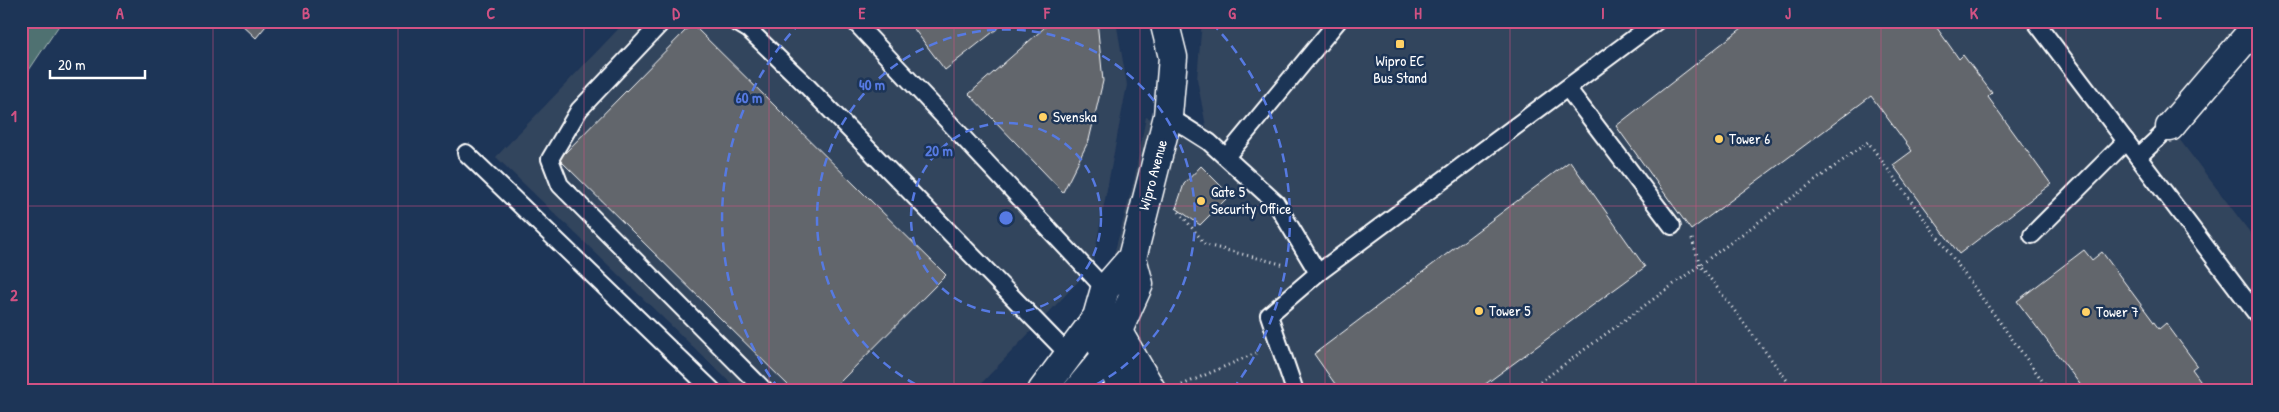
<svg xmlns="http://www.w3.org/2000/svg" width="2279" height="412" font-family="'Patrick Hand',sans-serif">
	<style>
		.built { fill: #32445d }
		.green { fill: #4f7171; stroke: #a7b8b8 }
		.building { fill: #62666c; stroke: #fff }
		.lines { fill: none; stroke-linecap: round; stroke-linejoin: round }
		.service-casing { stroke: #fff; stroke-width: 20 }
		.minor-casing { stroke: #fff; stroke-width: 31 }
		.tertiary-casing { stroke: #fff; stroke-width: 31 }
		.secondary-casing { stroke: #fff; stroke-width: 31 }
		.path { stroke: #fff; stroke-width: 3; stroke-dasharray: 1 4; stroke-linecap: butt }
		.service { stroke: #1d3557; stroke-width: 16 }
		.minor { stroke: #1d3557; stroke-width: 28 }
		.tertiary { stroke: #1d3557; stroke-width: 28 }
		.secondary { stroke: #1d3557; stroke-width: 28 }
		.grid { fill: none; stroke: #d15284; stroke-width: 1; stroke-opacity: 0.55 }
		.ring { fill: none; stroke: #567ae2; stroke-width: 2.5; stroke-dasharray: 9 6 }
		.poi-dot { fill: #ffd166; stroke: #1d3557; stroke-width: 2 }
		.labels { text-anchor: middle; stroke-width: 5; stroke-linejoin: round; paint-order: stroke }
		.poi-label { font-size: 15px; fill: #fff; stroke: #1d3557; text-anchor: start }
		.street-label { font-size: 15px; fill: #fff; stroke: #1d3557 }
		.centre { fill: #567ae2; stroke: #1d3557; stroke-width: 2.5 }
		.ring-label { font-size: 15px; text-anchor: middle; font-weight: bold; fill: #567ae2; stroke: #1d3557; stroke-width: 5; stroke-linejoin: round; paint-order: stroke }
		.neatline { fill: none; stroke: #d15284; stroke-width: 2 }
		.grid-label { font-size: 16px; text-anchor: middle; font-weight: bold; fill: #d15284 }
	</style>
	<rect width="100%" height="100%" fill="#1d3557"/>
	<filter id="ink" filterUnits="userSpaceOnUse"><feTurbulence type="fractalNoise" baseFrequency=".02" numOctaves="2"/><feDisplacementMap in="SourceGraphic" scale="10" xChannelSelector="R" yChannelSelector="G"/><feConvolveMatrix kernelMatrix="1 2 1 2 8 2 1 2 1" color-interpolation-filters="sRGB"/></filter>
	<g filter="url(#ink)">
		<!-- built -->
		<g class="built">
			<polygon points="626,21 1116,21 1127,85 1092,267 974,391 739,391 496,157"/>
			<polygon points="1202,21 2258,21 2170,127 2258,243 2258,391 1128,391 1097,317 1134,180 1146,117 1209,142 1197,79"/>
		</g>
		<!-- green -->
		<polygon class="green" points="21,21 62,21 21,82"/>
		<!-- building -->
		<g class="building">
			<polygon points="238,21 270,21 256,38"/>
			<polygon points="908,21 1007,21 945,70"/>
			<polygon points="1052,21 1097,21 1103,81 1089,140 1063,192 969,94"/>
			<polygon points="1751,21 1932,21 1959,59 1963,55 1992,93 1988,97 2051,184 1959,254 1893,165 1912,151 1871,96 1691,230 1616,126"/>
			<polygon points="692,24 946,275 831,391 794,391 559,159"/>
			<polygon points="1570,161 1645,267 1476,391 1340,391 1314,354"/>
			<polygon points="1201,166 1230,195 1200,225 1176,208 1184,184"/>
			<polygon points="2084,250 2092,260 2102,252 2159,329 2166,323 2197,365 2192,369 2208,391 2085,391 2017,301"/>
		</g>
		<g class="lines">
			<!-- service casing -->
			<g class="service-casing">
				<g id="service">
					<polyline points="663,21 579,110 550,159 560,185 765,391"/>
					<polyline points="734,21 749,30 804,83 1069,355"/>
					<polyline points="854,21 1105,289"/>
					<polyline points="2035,21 2258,316"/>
					<polyline points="1568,89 1672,226"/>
					<polyline points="1168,116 1209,142 1276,203 1318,273"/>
					<polyline points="466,153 713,391"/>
					<polyline points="1226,157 1338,21"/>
					<polyline points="2138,157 2170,127"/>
					<polyline points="2032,235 2126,141"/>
					<polyline points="1295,391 1269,315 1318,273 1657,21"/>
				</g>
			</g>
			<!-- minor casing -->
			<g class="minor-casing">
				<polyline id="minor" points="2170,127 2258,24"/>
			</g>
			<!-- tertiary casing -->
			<g class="tertiary-casing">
				<g id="tertiary">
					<polyline points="1105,316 1118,332 1152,391"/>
					<polyline points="1091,325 1124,391"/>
				</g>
			</g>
			<!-- secondary casing -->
			<g class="secondary-casing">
				<g id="secondary">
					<polyline points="1042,391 1097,317 1105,289 1132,258 1168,116 1173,57 1164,21"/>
					<polyline points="1077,391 1107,355 1139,284 1132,258"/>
				</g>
			</g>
			<!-- path -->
			<g class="path">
				<polyline points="1176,208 1206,245 1285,265"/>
				<polyline points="1692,239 1700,265 1795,391"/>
				<polyline points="1182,385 1256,353"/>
				<polyline points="1528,391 1868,142 2050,391"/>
			</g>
			<!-- service -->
			<use href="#service" class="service"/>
			<!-- minor -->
			<use href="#minor" class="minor"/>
			<!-- tertiary -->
			<use href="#tertiary" class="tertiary"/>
			<!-- secondary -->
			<use href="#secondary" class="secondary"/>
		</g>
	</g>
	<!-- grid -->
	<path class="grid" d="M213 21V391M398 21V391M584 21V391M769 21V391M954 21V391M1140 21V391M1325 21V391M1510 21V391M1696 21V391M1881 21V391M2066 21V391M21 206H2258"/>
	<!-- distance rings -->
	<g class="ring">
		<circle cx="1006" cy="218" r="95"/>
		<path d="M929 391A189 189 0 1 1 1083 391"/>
		<path d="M779 389A284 284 0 0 1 800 23M1212 23A284 284 0 0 1 1233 389"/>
	</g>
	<!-- markers -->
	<g class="poi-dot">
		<rect x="1395" y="39" width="10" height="10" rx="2.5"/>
		<circle cx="1043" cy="117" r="5"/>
		<circle cx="1719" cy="139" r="5"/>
		<circle cx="1201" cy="201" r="5"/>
		<circle cx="1479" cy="311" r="5"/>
		<circle cx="2086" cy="312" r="5"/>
	</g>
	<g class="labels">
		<!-- poi labels -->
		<g class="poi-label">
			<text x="1400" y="66" text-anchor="middle">Wipro EC<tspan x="1400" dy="17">Bus Stand</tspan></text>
			<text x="1053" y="122">Svenska</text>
			<text x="1729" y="144">Tower 6</text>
			<text x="1211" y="197">Gate 5<tspan x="1211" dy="17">Security Office</tspan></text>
			<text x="1489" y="316">Tower 5</text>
			<text x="2096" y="317">Tower 7</text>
		</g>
		<!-- street labels -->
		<g class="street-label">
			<text transform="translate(1153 175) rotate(-75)" y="5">Wipro Avenue</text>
		</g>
	</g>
	<circle cx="1006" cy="218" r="8" class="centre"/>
	<g class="ring-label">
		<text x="872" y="90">40 m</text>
		<text x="749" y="103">60 m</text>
		<text x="939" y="156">20 m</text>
	</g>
	<!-- margin -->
	<rect width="2279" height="412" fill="none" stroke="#1d3557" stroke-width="55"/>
	<!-- scale -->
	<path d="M50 70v8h95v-8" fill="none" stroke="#ffffff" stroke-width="2.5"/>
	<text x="58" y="70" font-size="15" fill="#ffffff" stroke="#1d3557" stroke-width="4" paint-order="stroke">20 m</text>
	<rect x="28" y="28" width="2224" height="356" class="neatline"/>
	<g class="grid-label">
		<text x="120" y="19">A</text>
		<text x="306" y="19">B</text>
		<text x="491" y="19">C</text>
		<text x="676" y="19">D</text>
		<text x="862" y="19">E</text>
		<text x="1047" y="19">F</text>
		<text x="1232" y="19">G</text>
		<text x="1418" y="19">H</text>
		<text x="1603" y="19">I</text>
		<text x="1788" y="19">J</text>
		<text x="1974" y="19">K</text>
		<text x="2159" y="19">L</text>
		<text x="14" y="122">1</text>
		<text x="14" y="301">2</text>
	</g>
</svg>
